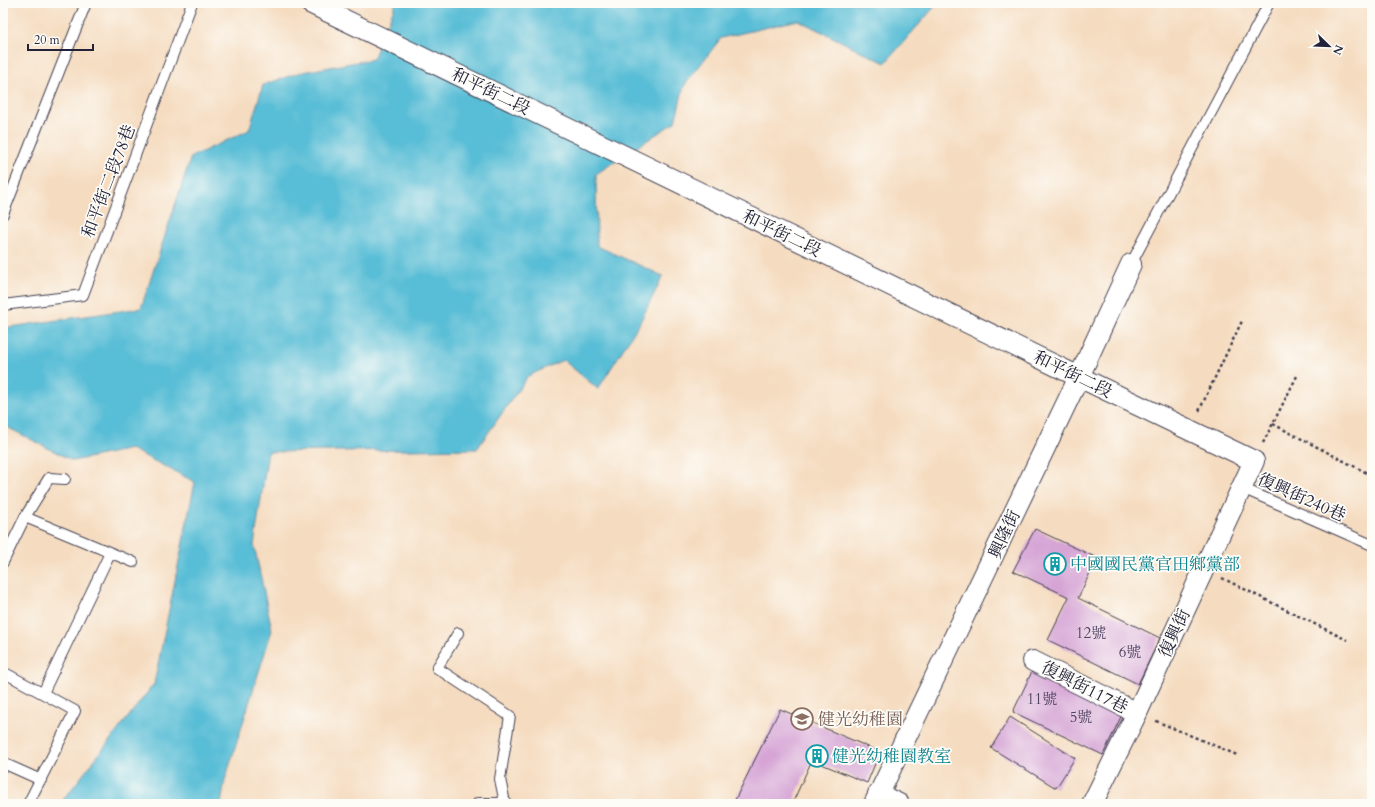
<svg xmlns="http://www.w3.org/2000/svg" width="1375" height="807" font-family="Cardo,'Noto Serif TC',serif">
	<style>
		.water { fill: #58bdd6; stroke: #3d7088 }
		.building { fill: #d6a5d6 }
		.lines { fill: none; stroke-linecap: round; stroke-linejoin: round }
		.lane-casing { stroke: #423e4f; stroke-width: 12 }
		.street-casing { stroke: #423e4f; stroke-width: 22 }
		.path { stroke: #423e4f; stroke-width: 2.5; stroke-dasharray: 3 3; stroke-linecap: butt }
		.lane { stroke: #fff; stroke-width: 10 }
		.street { stroke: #fff; stroke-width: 20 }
		.labels { text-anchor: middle; stroke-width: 3.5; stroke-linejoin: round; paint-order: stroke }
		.number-label { font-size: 15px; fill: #4f4362 }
		.street-label { font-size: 17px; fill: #22223b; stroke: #fdfcf7 }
		.culture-label { font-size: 17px; fill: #0d838f; stroke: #fdfcf7; text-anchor: start }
		.education-label { font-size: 17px; fill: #785e54; stroke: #fdfcf7; text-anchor: start }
	</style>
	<rect width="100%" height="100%" fill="#fdfcf7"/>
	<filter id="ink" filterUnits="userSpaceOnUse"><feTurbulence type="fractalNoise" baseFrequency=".025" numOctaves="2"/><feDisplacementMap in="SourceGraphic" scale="8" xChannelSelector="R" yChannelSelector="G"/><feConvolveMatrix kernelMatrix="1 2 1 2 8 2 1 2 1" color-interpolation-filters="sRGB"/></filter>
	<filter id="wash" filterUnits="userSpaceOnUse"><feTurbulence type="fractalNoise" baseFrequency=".012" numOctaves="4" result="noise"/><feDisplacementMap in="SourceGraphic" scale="16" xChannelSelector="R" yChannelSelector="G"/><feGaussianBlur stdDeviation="0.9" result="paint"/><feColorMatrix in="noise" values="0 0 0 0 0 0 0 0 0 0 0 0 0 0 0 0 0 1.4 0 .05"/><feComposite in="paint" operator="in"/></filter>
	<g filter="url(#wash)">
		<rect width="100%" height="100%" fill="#f5dcc0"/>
		<!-- water -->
		<polygon class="water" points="396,3 938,3 885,63 798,20 721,38 684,86 675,122 596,174 597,246 663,276 639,324 598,389 563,360 528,376 477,449 268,452 254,545 272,630 225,780 221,804 60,804 154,684 195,482 131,449 73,461 3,425 3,328 141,308 191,157 249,130 263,85 298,73 373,59"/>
		<g id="blocks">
			<!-- building -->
			<g class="building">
				<polygon points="1035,529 1097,558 1078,598 1160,638 1138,684 1048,640 1069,597 1013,571"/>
				<polygon points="1035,665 1125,708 1103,755 1013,712"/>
				<polygon points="780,709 880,752 867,783 812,760 792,804 733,804"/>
				<polygon points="1010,717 1075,758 1056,788 991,748"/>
			</g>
		</g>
	</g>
	<g filter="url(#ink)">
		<use href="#blocks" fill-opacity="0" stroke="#423e4f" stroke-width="1"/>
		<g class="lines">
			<!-- lane casing -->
			<g class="lane-casing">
				<g id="lane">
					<polyline points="3,214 86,3"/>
					<polyline points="1131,264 1269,3"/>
					<polyline points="3,305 83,295 192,3"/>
					<polyline points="1242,488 1372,545"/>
					<polyline points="25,517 133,562"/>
					<polyline points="3,562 25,517 49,478 65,479"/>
					<polyline points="458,633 437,668 510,716 500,779 505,803 506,804"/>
					<polyline points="3,672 75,711 28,804"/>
					<polyline points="43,693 110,553"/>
					<polyline points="3,763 41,780"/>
					<polyline points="478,804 478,803 505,803"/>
				</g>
			</g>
			<!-- street casing -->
			<g class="street-casing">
				<g id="street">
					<polyline points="310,3 1079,377 1254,461 1137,713 1092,804"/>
					<polyline points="1033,661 1137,713"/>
					<polyline points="878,794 899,804"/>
					<polyline points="874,804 1079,377 1131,264"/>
				</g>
			</g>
			<!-- path -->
			<g class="path">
				<polyline points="1199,411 1242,321"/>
				<polyline points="1273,424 1367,473"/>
				<polyline points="1263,443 1298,374"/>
				<polyline points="1222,578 1347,640"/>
				<polyline points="1156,721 1237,755"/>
			</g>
			<!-- lane -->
			<use href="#lane" class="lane"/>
			<!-- street -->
			<use href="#street" class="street"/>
		</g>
	</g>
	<!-- icons -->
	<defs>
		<g id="building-ring" transform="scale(1.15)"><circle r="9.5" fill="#fdfcf7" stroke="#0f9aa8" stroke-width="1.5"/><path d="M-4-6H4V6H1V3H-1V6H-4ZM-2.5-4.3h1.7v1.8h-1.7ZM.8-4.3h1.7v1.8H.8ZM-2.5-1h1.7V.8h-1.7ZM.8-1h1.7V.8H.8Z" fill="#0f9aa8"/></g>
		<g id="school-ring" transform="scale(1.15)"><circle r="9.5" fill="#fdfcf7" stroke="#8d6e63" stroke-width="1.5"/><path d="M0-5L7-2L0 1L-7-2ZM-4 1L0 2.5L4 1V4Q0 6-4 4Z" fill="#8d6e63"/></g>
	</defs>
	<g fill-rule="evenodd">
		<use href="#building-ring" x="1055" y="564"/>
		<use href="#school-ring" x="802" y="719"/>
		<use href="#building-ring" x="817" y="756"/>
	</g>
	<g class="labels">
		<!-- number labels -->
		<g class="number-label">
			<text x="1091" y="638">12號</text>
			<text x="1130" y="657">6號</text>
			<text x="1042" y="704">11號</text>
			<text x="1081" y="722">5號</text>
		</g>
		<!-- street labels -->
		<g class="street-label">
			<text transform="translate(491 91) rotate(26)" y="6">和平街二段</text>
			<text transform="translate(108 181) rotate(-69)" y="6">和平街二段78巷</text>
			<text transform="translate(782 233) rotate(26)" y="6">和平街二段</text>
			<text transform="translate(1073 374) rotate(26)" y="6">和平街二段</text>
			<text transform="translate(1302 497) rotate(24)" y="6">復興街240巷</text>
			<text transform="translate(1004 534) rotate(-65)" y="6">興隆街</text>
			<text transform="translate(1174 633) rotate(-65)" y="6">復興街</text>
			<text transform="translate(1085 687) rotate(27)" y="6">復興街117巷</text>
		</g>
		<!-- culture labels -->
		<g class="culture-label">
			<text x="1070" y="570">中國國民黨官田鄉黨部</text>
			<text x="832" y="762">健光幼稚園教室</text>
		</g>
		<!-- education labels -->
		<g class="education-label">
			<text x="818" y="725">健光幼稚園</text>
		</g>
	</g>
	<!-- margin -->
	<rect width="1375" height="807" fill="none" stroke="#fdfcf7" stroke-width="16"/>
	<!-- north arrow -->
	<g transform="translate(1329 46) rotate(113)" stroke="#fdfcf7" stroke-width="3" paint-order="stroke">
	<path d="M0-3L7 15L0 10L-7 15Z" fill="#22223b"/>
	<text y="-6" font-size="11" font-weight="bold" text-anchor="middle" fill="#22223b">N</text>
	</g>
	<!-- scale -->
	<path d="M28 44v6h65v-6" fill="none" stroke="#22223b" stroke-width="2"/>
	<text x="34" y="44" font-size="12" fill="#22223b" stroke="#fdfcf7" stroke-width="3" paint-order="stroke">20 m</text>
</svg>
